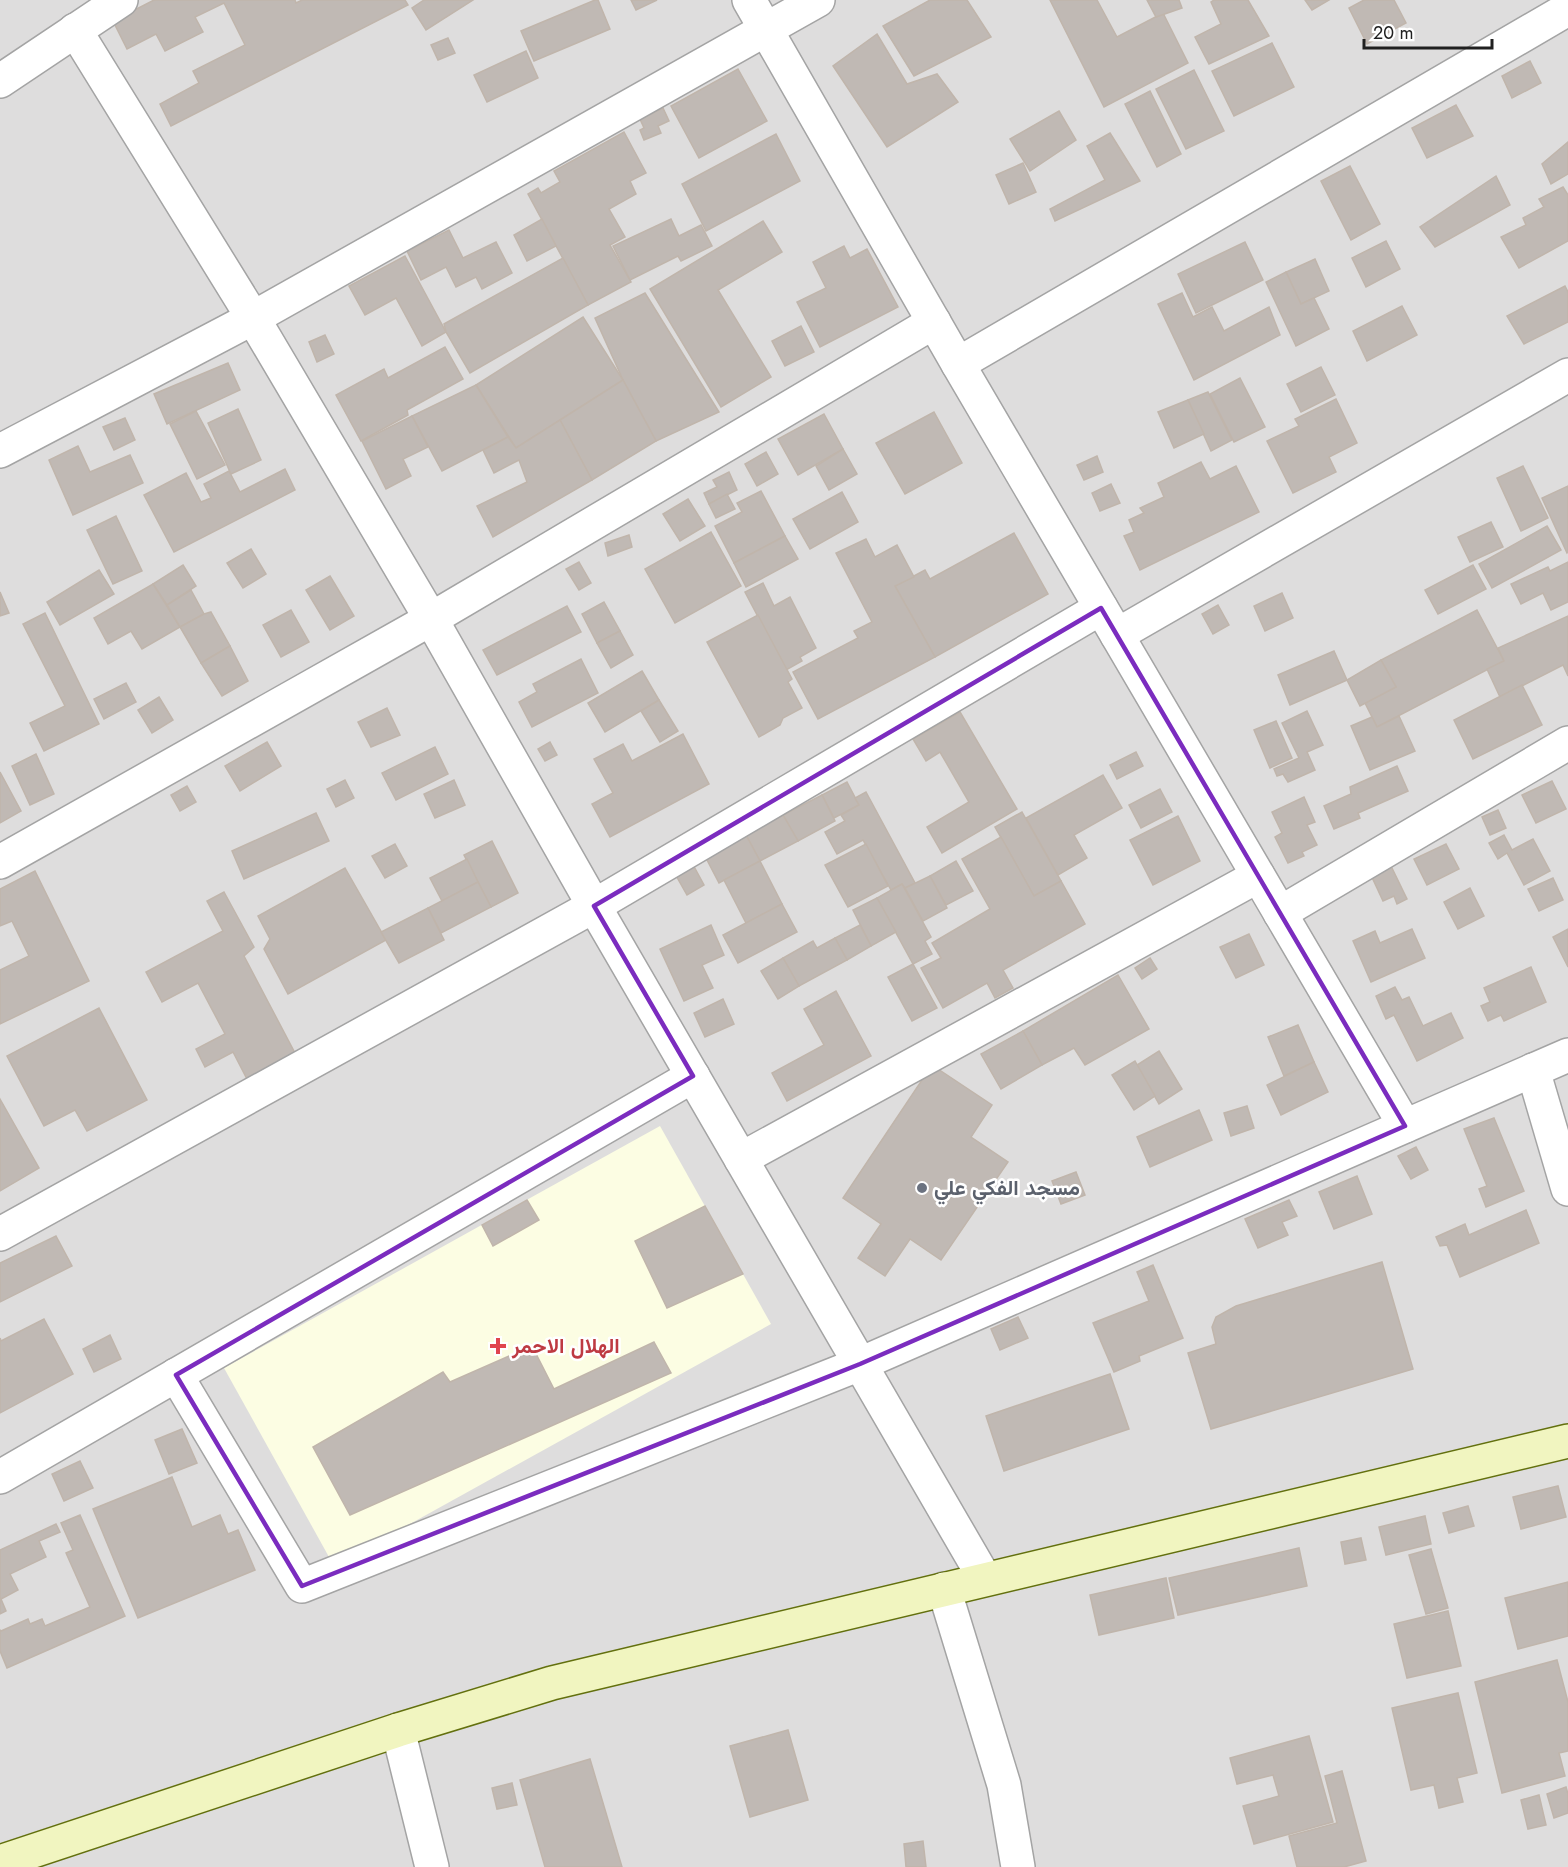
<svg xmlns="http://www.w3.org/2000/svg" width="1568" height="1867" font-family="Jost,Vazirmatn,sans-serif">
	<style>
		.residential { fill: #dedddd }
		.education { fill: #fcfde3 }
		.building { fill: #c0b9b4; stroke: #c0b5ab; stroke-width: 1.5 }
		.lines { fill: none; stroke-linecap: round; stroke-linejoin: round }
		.street-casing { stroke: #a4a4a4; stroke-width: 36 }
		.secondary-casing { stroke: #63700e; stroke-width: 36 }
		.street { stroke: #fff; stroke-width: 33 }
		.secondary { stroke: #f1f5c0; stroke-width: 33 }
		.marked { fill: none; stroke: #7b2cbf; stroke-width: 4.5; stroke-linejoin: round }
		.worship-dot { fill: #6b7280; stroke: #fff; stroke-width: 2 }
		.health-dot { fill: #e0444e; stroke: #fff; stroke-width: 2 }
		.labels { text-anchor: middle; stroke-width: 5; stroke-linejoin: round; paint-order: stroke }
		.worship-label { font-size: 21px; font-weight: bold; fill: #5b616d; stroke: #fff; text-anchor: start }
		.health-label { font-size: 21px; font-weight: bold; fill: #be3a42; stroke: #fff; text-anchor: start }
	</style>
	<rect width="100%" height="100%" fill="#f0ede7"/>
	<!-- residential -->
	<rect class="residential" x="0" y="0" width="1568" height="1867"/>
	<!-- education -->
	<polygon class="education" points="660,1126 771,1324 334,1566 224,1368"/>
	<!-- building -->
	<g class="building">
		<polygon points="154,0 295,0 296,3 302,0 405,0 408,5 171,126 160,104 199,83 193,71 245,45 224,3 195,17 203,32 165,51 156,34 127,49 113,21"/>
		<polygon points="424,0 473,0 426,30 412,8"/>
		<polygon points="595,0 598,0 610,29 534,61 521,31"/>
		<polygon points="631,0 657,0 636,10"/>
		<polygon points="930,0 967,0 991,37 914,76 883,26"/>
		<polygon points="1050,0 1097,0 1117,37 1163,13 1188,63 1104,107"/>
		<polygon points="1147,0 1179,0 1182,8 1156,17"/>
		<polygon points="1214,0 1248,0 1269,36 1209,64 1195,37 1221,24 1211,2"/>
		<polygon points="1305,0 1329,0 1312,10"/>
		<polygon points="1364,0 1394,0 1406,23 1367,44 1349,8"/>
		<polygon points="877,34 907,84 937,74 958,102 887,147 833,66"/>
		<polygon points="448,38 455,53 438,60 431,45"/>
		<polygon points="1272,43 1294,87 1234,116 1212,71"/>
		<polygon points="526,51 538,78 487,102 474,75"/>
		<polygon points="1530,61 1541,83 1512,98 1502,76"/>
		<polygon points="738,69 767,121 699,158 671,106"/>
		<polygon points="1194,70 1224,131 1186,149 1156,89"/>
		<polygon points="1150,91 1181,154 1157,167 1125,104"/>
		<polygon points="1456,105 1473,136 1427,158 1412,128"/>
		<polygon points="663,108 669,121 658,126 661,133 644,140 640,130 644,128 640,119"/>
		<polygon points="1059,111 1076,140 1030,171 1010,139"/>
		<polygon points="624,132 646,173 630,181 636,194 609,209 625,237 610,245 631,282 588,305 528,194 538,188 541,193 560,182 554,171"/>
		<polygon points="1110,133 1140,181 1055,221 1050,209 1105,180 1087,146"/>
		<polygon points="776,134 800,181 706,231 682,184"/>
		<polygon points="1568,142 1568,174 1551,184 1542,164"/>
		<polygon points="1023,163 1036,192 1009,204 996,175"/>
		<polygon points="1350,166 1380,224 1351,240 1321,181"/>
		<polygon points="1496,176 1510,205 1435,247 1420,227"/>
		<polygon points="1563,187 1568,195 1568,241 1519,268 1501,237 1526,225 1523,218 1544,207 1539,199"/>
		<polygon points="542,219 556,246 527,261 514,235"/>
		<polygon points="671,219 679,236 701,225 712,246 681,261 678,256 630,280 613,246"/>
		<polygon points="763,221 782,252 718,290 771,377 721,407 650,289"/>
		<polygon points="449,230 463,258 496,242 512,273 482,289 476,277 456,287 446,267 421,280 407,251"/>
		<polygon points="1386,241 1400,269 1366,287 1352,258"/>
		<polygon points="1245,242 1263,280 1196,313 1178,274"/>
		<polygon points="844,246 850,258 867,249 898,307 820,347 797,302 826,288 813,262"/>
		<polygon points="405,256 446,332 422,346 396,298 365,315 349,286"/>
		<polygon points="563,258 588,305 470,373 446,332 444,324"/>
		<polygon points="1315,259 1329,291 1301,304 1286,272"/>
		<polygon points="1286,272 1301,304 1314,298 1329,329 1296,346 1266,282"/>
		<polygon points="1565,286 1568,292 1568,322 1524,344 1507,316"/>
		<polygon points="645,293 719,412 656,441 623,380 595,318"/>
		<polygon points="1182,293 1193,317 1212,307 1224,331 1269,307 1280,335 1194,380 1158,304"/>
		<polygon points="1402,306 1417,335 1367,361 1353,331"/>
		<polygon points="583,317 623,380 516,448 476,385"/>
		<polygon points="801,326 814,352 785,366 772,341"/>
		<polygon points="325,335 334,354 317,362 309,342"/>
		<polygon points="445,347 463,379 407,410 408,415 361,441 336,395 384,369 388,378"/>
		<polygon points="228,363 240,390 167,424 154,394"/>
		<polygon points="1321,367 1335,395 1301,412 1287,384"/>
		<polygon points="1240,378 1265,427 1234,442 1210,394"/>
		<polygon points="623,380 656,441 592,480 560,420"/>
		<polygon points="476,385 508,437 442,471 412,416"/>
		<polygon points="1208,392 1232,440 1211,451 1188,400"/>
		<polygon points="1336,399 1357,443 1329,457 1336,472 1293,493 1267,441 1299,426 1295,419"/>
		<polygon points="1188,400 1204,434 1174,448 1158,412"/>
		<polygon points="238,409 261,460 231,474 208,423"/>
		<polygon points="196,411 225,465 197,479 170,424"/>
		<polygon points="934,412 962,463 905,494 876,443"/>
		<polygon points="824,414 843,449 798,475 778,439"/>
		<polygon points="412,416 428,447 403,459 411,476 386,489 362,441"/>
		<polygon points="125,418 135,440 114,450 103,427"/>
		<polygon points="560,420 592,480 493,537 477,506 527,482 519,460 494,473 483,450 508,437 516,448"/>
		<polygon points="78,446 90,472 130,455 143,483 73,515 49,460"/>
		<polygon points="843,449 857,474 829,490 816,466"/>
		<polygon points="766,452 778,474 757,486 745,464"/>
		<polygon points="1097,456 1103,472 1084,480 1077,465"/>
		<polygon points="1201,462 1210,479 1236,466 1259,512 1140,570 1124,536 1134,532 1129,520 1144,513 1140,508 1164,497 1158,483"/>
		<polygon points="1523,466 1548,518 1521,531 1497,478"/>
		<polygon points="285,469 295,490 174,552 144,495 186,473 201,502 211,498 204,484 229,471 240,492"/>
		<polygon points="729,472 737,490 709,504 704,493 717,487 713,480"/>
		<polygon points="1111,484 1120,503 1100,511 1092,493"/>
		<polygon points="1568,486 1568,552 1567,553 1542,498"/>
		<polygon points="761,491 785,536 734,563 715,526 742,512 737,503"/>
		<polygon points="842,492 858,522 810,549 793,519"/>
		<polygon points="727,494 735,509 716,518 709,504"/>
		<polygon points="688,499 705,526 680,541 663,514"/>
		<polygon points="116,516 142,571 113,584 87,530"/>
		<polygon points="1491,522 1503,547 1470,562 1458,537"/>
		<polygon points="1547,526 1561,550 1492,588 1479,564"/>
		<polygon points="711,532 741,586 675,623 645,569"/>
		<polygon points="1014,533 1048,594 935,657 895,586 925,570 930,579"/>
		<polygon points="629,535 632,547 608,556 605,543"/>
		<polygon points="785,536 798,559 746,587 734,563"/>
		<polygon points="866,539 875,557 897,545 914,577 895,586 935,657 818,719 793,672 858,638 854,631 872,622 836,553"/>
		<polygon points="251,549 266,574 243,588 227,563"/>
		<polygon points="579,562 591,583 579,590 566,569"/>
		<polygon points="1568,562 1568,602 1551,610 1543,593 1521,604 1511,584 1548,567 1550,571"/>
		<polygon points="183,565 196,586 167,605 153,584"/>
		<polygon points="1473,565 1486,589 1438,614 1425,590"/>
		<polygon points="99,570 114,594 60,625 47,602"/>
		<polygon points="330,576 354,616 330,630 306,590"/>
		<polygon points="763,583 774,606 790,597 816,648 800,657 802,661 786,670 745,592"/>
		<polygon points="153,584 180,627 142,649 131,631 108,644 94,618"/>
		<polygon points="191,590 204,614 180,627 167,605"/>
		<polygon points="0,592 9,613 0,616"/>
		<polygon points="1282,593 1293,618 1265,631 1254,606"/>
		<polygon points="604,602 620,631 597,643 582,614"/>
		<polygon points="1218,605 1229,625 1213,634 1202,614"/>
		<polygon points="567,606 581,632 497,675 483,650"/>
		<polygon points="291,610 309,642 281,657 263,625"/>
		<polygon points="1477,610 1504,661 1377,727 1365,703 1396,687 1381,660"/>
		<polygon points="211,612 230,646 201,663 180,627 204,614"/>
		<polygon points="45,613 99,724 44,751 30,723 65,706 23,624"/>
		<polygon points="758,615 792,679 788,682 802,708 783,718 780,725 759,737 707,642"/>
		<polygon points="1568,616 1568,676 1563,665 1500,697 1487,669 1504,661 1498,648"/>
		<polygon points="620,631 633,655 611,668 597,643"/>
		<polygon points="230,646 248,681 222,696 201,663"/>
		<polygon points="1334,651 1347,680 1290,705 1278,675"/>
		<polygon points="581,659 598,693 532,727 519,702 537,692 533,684"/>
		<polygon points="1381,660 1396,687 1360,706 1347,680"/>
		<polygon points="642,671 659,700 605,732 588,703"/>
		<polygon points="126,683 136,702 104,719 94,699"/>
		<polygon points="1522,685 1542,725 1473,759 1454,720"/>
		<polygon points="159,697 173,720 152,733 138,710"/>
		<polygon points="659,700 678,731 660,742 641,711"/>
		<polygon points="387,708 400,735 371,747 358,722"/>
		<polygon points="1307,711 1323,745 1307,752 1315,770 1288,782 1283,774 1277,776 1274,769 1299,758 1282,723"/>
		<polygon points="960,712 1017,809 942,853 927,827 969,802 940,752 926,761 913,739"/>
		<polygon points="1399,716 1415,751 1370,770 1351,726 1372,717 1377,727"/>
		<polygon points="1276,721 1292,758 1270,768 1254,730"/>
		<polygon points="683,734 709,784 610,837 592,804 613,793 594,759 623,744 632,761"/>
		<polygon points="267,742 281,766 240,791 225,766"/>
		<polygon points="550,742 557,755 545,761 538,749"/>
		<polygon points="435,747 448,774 396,800 382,773"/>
		<polygon points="1136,752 1143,766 1117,779 1110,765"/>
		<polygon points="36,754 54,794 30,805 12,766"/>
		<polygon points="1397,766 1408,791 1358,813 1360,818 1334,829 1324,806 1351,794 1350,787"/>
		<polygon points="0,772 21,811 0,823"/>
		<polygon points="1103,775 1122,808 1074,835 1087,858 1058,875 1026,818"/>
		<polygon points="345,780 354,798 336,807 327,789"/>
		<polygon points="454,780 465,805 435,818 424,794"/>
		<polygon points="1552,781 1566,809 1536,823 1522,795"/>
		<polygon points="847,782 859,805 834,818 822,795"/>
		<polygon points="187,786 196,802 180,811 171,795"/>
		<polygon points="1160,789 1172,812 1141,828 1129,805"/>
		<polygon points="866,792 915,883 905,888 902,884 891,890 863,840 837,854 825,832 845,821 841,815 859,805 855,798"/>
		<polygon points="822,795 835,821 798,841 783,815"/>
		<polygon points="1304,797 1315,822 1307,825 1317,845 1302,852 1304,856 1288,863 1275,837 1282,833 1272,812"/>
		<polygon points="1498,810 1506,828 1490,835 1482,817"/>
		<polygon points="1022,812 1061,881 1034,896 995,827"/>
		<polygon points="316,813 329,841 244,879 232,851"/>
		<polygon points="783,815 798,841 760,861 746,835"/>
		<polygon points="1178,816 1200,861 1153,885 1130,840"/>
		<polygon points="746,835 760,861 719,883 705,856"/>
		<polygon points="1504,835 1512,850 1533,839 1550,871 1524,885 1507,853 1498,859 1489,843"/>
		<polygon points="1001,837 1034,896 1061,881 1085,924 1003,970 1013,988 995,998 987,983 943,1008 921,968 941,958 932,943 990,909 962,859"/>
		<polygon points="492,841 518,893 491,907 464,855"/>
		<polygon points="395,844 407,866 385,878 372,856"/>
		<polygon points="866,844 888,886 848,907 825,865"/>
		<polygon points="1446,844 1459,869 1427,885 1414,859"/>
		<polygon points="467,859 478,882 442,901 430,878"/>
		<polygon points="691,861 704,885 687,895 674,872"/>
		<polygon points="760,861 782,904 746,923 724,880"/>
		<polygon points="956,861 973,891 946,905 930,876"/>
		<polygon points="1391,866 1407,899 1397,904 1394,896 1383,901 1371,875"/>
		<polygon points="345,868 386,940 288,994 264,949 270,939 258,916"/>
		<polygon points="35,871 89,981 0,1024 0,970 29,956 12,921 0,926 0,889"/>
		<polygon points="930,876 947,908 923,921 905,888"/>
		<polygon points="1553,878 1563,900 1539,911 1528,889"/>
		<polygon points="478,882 491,907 441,933 428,908"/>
		<polygon points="902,884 931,937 925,941 932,954 913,964 877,898"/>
		<polygon points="1470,888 1484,916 1458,929 1444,902"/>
		<polygon points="224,892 254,947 244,956 296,1055 248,1081 233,1052 205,1067 196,1049 225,1034 198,983 162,1002 146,972 223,931 207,901"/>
		<polygon points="877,898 896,932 871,946 853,910"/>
		<polygon points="782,904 797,932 738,963 723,935"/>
		<polygon points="428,908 444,940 399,963 381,932"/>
		<polygon points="711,925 724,955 702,965 713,988 684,1001 660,949"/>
		<polygon points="860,925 871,946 847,960 835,938"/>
		<polygon points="1412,929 1425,958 1371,982 1353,941 1375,931 1380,943"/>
		<polygon points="1568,929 1568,967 1553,937"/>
		<polygon points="1249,934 1264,965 1236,978 1220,947"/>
		<polygon points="835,938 847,960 799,986 783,958 813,941 817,948"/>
		<polygon points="783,958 799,986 778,999 761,971"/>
		<polygon points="1150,958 1157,969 1142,979 1135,968"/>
		<polygon points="913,964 937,1008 912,1021 888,977"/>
		<polygon points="1531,967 1546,1002 1504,1021 1501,1015 1488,1021 1481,1006 1490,1002 1484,988"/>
		<polygon points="1118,975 1149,1029 1085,1065 1074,1048 1042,1065 1023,1031"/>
		<polygon points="1395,987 1402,1000 1409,997 1423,1026 1451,1013 1463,1038 1417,1061 1394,1015 1386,1019 1376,996"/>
		<polygon points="836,991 871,1056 787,1101 772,1073 824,1045 804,1009"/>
		<polygon points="723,999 734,1024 705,1037 694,1013"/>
		<polygon points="99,1008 147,1100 87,1131 75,1110 44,1126 7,1056"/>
		<polygon points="1298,1025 1314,1062 1284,1076 1268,1037"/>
		<polygon points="1023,1031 1042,1065 1001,1089 981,1054"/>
		<polygon points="1159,1051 1182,1089 1159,1104 1137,1065"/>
		<polygon points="1135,1061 1155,1096 1134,1110 1112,1075"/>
		<polygon points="1314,1062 1328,1092 1281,1115 1267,1085"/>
		<polygon points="932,1065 992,1105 971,1137 1008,1162 941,1260 910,1239 885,1276 858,1258 881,1224 843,1198"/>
		<polygon points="0,1099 39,1168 0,1191"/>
		<polygon points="1247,1106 1254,1128 1231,1136 1224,1113"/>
		<polygon points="1199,1110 1212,1140 1150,1167 1137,1137"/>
		<polygon points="1494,1118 1524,1191 1486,1207 1479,1189 1487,1186 1464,1129"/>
		<polygon points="1416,1147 1428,1170 1411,1179 1398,1156"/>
		<polygon points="1076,1172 1085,1195 1061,1204 1052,1181"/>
		<polygon points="1357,1176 1372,1214 1334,1229 1319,1192"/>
		<polygon points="527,1200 539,1220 493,1246 482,1225"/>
		<polygon points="1289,1200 1297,1216 1282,1222 1288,1235 1258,1248 1245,1219"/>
		<polygon points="705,1206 743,1274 667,1308 635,1241"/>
		<polygon points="1526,1210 1539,1243 1460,1277 1447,1245 1440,1246 1436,1237 1465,1224 1469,1235"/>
		<polygon points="56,1236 72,1266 0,1302 0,1263"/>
		<polygon points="1382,1262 1413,1369 1211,1429 1188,1353 1216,1344 1212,1327 1216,1317 1236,1306"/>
		<polygon points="1153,1265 1183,1338 1139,1356 1140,1361 1114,1372 1093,1323 1149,1301 1137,1272"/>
		<polygon points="1018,1317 1028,1338 1000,1350 991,1329"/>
		<polygon points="44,1319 73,1374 0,1413 0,1338 1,1341"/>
		<polygon points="110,1335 121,1359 94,1372 83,1349"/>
		<polygon points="654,1342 671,1373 350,1515 313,1447 443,1372 450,1382 532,1346 554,1389"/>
		<polygon points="1110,1374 1129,1429 1004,1471 986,1416"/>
		<polygon points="182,1429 197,1463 169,1474 155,1440"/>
		<polygon points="80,1461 93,1488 64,1501 52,1474"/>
		<polygon points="172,1477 192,1527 220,1515 228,1534 238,1530 255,1570 138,1618 93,1509"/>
		<polygon points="1558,1486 1566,1517 1521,1529 1513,1497"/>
		<polygon points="1468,1506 1474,1526 1449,1533 1443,1513"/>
		<polygon points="80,1515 125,1616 7,1668 0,1651 0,1630 1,1631 28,1619 30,1624 42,1619 45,1626 90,1607 66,1553 73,1550 61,1523"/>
		<polygon points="1425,1516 1431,1544 1386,1555 1379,1527"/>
		<polygon points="56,1524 60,1532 39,1541 46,1557 10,1574 18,1590 1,1599 6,1611 0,1614 0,1550"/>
		<polygon points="1361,1538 1366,1560 1345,1564 1341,1542"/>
		<polygon points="1299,1548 1307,1586 1178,1615 1169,1578"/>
		<polygon points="1431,1549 1448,1608 1426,1614 1409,1555"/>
		<polygon points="1166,1578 1174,1618 1099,1635 1090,1595"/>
		<polygon points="1568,1582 1568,1636 1518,1649 1505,1598"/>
		<polygon points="1448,1611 1461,1666 1407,1678 1394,1624"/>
		<polygon points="1557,1660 1568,1702 1568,1751 1559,1753 1565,1776 1502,1793 1475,1682"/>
		<polygon points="1458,1693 1477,1773 1457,1778 1463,1802 1439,1808 1434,1785 1411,1790 1392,1708"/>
		<polygon points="788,1730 808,1800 750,1817 730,1746"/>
		<polygon points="1309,1736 1333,1822 1254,1844 1243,1806 1279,1796 1273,1775 1237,1784 1230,1758"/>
		<polygon points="590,1759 622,1867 545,1867 520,1780"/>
		<polygon points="1342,1771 1366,1861 1344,1867 1297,1867 1289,1836 1337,1823 1325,1776"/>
		<polygon points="512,1783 517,1805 497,1809 492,1788"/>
		<polygon points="1566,1787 1568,1794 1568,1813 1554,1818 1547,1794"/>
		<polygon points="1539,1795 1546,1825 1528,1829 1521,1800"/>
		<polygon points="923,1841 926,1867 906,1867 904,1844"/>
	</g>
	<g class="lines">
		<!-- street casing -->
		<g class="street-casing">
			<g id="street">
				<polyline points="749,0 958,364 1405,1126"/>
				<polyline points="75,30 253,318 431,619 594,906 985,1579"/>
				<polyline points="0,81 121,0"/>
				<polyline points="958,364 1568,9"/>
				<polyline points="0,451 253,318 818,0"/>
				<polyline points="1117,635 1568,375"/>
				<polyline points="0,862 431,619 934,322"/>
				<polyline points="1280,913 1568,743"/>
				<polyline points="1533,1070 1568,1189"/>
				<polyline points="741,1159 1258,876"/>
				<polyline points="0,1234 594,906 1101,608"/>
				<polyline points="176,1375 302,1586 860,1364 1568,1055"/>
				<polyline points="0,1477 693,1076"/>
				<polyline points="944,1589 1004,1785 1018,1867"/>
				<polyline points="398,1730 432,1867"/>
			</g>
		</g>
		<!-- secondary casing -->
		<g class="secondary-casing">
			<polyline id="secondary" points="0,1862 398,1730 552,1683 1568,1441"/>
		</g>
		<!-- street -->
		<use href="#street" class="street"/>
		<!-- secondary -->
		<use href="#secondary" class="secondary"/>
	</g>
	<!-- marked area -->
	<path class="marked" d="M1101 608 1405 1126 860 1364 302 1586 176 1375 693 1076 594 906Z"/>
	<!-- markers -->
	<circle class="worship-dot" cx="922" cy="1188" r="6"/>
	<path class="health-dot" d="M495 1337h6v6h6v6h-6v6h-6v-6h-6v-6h6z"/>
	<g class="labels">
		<!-- worship labels -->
		<g class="worship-label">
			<text x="934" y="1195">مسجد الفكي علي</text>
		</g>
		<!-- health labels -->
		<g class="health-label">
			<text x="512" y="1353">الهلال الاحمر</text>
		</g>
	</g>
	<!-- scale -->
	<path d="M1364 39v9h128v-9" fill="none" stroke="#202020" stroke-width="3"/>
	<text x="1373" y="39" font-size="18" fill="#202020" stroke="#ffffff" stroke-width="4.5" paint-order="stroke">20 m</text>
</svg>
